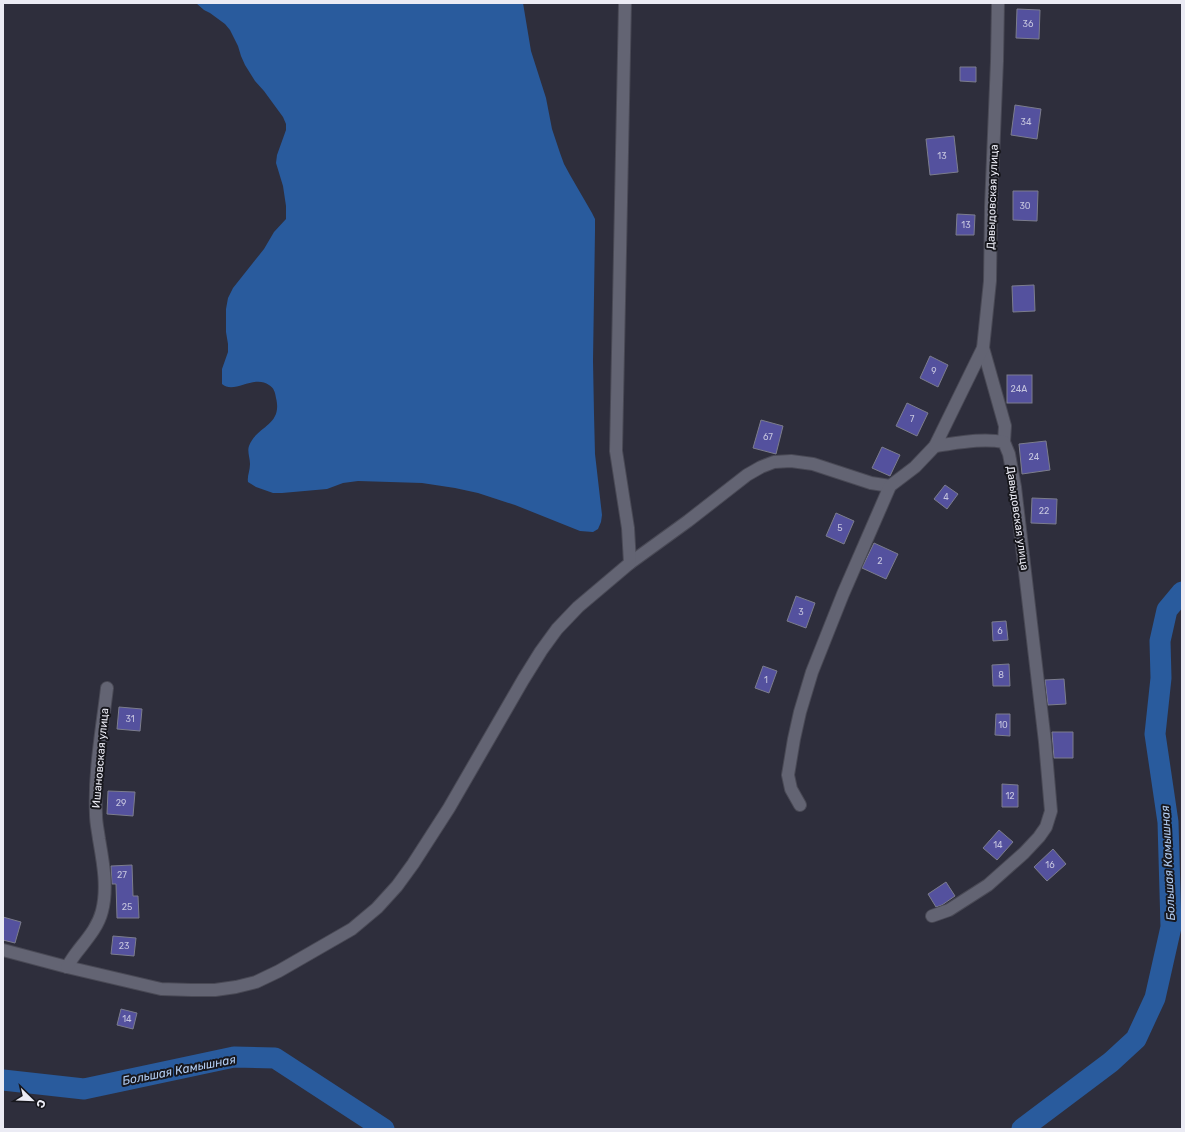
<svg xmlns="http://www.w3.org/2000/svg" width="1185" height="1132" font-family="Rubik,sans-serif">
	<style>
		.water { fill: #295b9d }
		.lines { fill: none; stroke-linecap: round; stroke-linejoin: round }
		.river { stroke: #295b9d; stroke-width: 21 }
		.building { fill: #54519e; stroke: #7c7d8d }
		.minor-casing { stroke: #494955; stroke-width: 14 }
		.minor { stroke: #636473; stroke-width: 12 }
		.labels { text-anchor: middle; stroke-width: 4; stroke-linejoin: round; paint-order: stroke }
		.number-label { font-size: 9px; fill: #c5c4de }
		.street-label { font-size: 11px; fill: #ebebf4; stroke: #17171d }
		.water-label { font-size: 12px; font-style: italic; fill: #b0cbf0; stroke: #17171d }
	</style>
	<rect width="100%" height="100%" fill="#2e2e3c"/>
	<!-- water -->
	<path class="water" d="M196 3H523L531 51 546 98 552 129 560 153 564 164 570 175 592 213 595 219V231L593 361 594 414 595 454 602 515 601 522 598 529 593 532 580 531 515 505 478 493 455 488 422 483 358 481 343 483 327 489 282 493H273L256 487 248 482C247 476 250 471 250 464 250 458 247 451 249 446 256 426 283 426 276 398 275 392 274 388 269 385 254 374 234 395 222 384V369L228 352V344L226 332V309L228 298 233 288 264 249 274 232 286 219V206L283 186 276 163 277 155 286 130V124L283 117 264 91 255 81 245 65 241 56 238 46 230 30 225 24 210 13 204 10Z"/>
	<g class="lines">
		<!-- river -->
		<g class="river">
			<polyline points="3,1080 84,1089 234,1057 275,1058 384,1129"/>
			<polyline points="1022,1129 1111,1062 1136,1039 1155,998 1171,927 1168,822 1155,734 1161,678 1160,641 1167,610 1182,592"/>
		</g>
	</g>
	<!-- building -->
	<g class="building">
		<polygon points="1017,9 1040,10 1039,39 1016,38"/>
		<polygon points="960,67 976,67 976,82 960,81"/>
		<polygon points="1015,105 1041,109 1037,139 1011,135"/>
		<polygon points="954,136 958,172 930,175 926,139"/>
		<polygon points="1013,191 1038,191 1037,221 1013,220"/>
		<polygon points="957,214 975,215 974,235 956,235"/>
		<polygon points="1034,285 1035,311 1013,312 1012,286"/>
		<polygon points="930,356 948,365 938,387 920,378"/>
		<rect x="1007" y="375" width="25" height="28"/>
		<polygon points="907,403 928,413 917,436 896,426"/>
		<polygon points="761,420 783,426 776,454 753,448"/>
		<polygon points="1046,441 1050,470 1022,474 1019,444"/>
		<polygon points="882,447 900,455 890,476 872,468"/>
		<polygon points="945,485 958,494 947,509 934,499"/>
		<polygon points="1032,498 1057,499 1056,524 1031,523"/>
		<polygon points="836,513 854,521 844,544 826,536"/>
		<polygon points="874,543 898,554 886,579 862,568"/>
		<polygon points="796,596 815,603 806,628 787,621"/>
		<polygon points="1006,621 1008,640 993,641 992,622"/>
		<polygon points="1009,664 1010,686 993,686 992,665"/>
		<polygon points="763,666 777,671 769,693 755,688"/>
		<polygon points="1064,679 1066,704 1048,705 1045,680"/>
		<polygon points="119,707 142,709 140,731 117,729"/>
		<polygon points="996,714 1010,714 1010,736 995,735"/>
		<polygon points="1052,732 1073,732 1073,758 1054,758"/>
		<polygon points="1002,784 1018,785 1018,807 1002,807"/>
		<polygon points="108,791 135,792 133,816 107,814"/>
		<polygon points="999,830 1013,842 997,860 983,848"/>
		<polygon points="1053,849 1066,864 1047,881 1034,867"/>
		<polygon points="132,865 133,896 138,896 139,918 117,918 116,884 112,884 111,866"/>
		<polygon points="946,882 955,896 942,905 936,907 928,894"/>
		<polygon points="3,917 21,922 15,943 3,940"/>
		<polygon points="113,936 136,938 134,956 111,954"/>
		<polygon points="121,1009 137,1013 133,1029 117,1025"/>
	</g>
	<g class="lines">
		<!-- minor casing -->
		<g class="minor-casing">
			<g id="minor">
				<polyline points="983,348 1005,426 1004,442"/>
				<polyline points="630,563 688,521 747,475 761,467 774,462 791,461 813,464 871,483 890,486"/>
				<polyline points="800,805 791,789 788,775 794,739 800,712 812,672 843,594 890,486 915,467 935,446"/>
				<path d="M932 916 949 910 988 885 1024 853 1039 837 1046 827 1051 811 1045 742 1015 487 1009 454 1004 442C981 438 958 443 935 446L983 348 990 281 991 207 997 61 998 3"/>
				<polyline points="3,950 67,967 161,989 191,990 215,990 236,987 256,982 279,971 352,929 377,908 397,886 413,864 449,808 523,680 541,651 557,629 578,607 630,563 628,528 616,451 625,3"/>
				<path d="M67 967C70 962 73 957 77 952 87 939 98 927 102 911 108 888 103 862 99 839 98 831 96 823 96 815 94 772 102 730 107 688"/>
			</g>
		</g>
		<!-- minor -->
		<use href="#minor" class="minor"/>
	</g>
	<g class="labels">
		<!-- number labels -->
		<g class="number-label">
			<text x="1028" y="27">36</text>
			<text x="1026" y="125">34</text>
			<text x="942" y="159">13</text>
			<text x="1025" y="209">30</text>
			<text x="966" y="228">13</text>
			<text x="934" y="374">9</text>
			<text x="1019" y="392">24А</text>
			<text x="912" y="422">7</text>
			<text x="768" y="440">67</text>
			<text x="1034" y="460">24</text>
			<text x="946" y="500">4</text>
			<text x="1044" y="514">22</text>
			<text x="840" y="531">5</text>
			<text x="880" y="564">2</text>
			<text x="801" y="615">3</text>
			<text x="1000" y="634">6</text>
			<text x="1001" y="678">8</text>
			<text x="766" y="683">1</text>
			<text x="130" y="722">31</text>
			<text x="1003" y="728">10</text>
			<text x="1010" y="799">12</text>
			<text x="121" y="806">29</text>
			<text x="998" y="848">14</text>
			<text x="1050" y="868">16</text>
			<text x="122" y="878">27</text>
			<text x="127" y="910">25</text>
			<text x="124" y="949">23</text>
			<text x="127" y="1022">14</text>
		</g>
		<!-- street labels -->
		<g class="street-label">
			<text transform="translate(992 197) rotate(-88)" y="4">Давыдовская улица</text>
			<text transform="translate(1018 518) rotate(82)" y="4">Давыдовская улица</text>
			<text transform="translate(100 758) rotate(-85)" y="4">Ишановская улица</text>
		</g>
		<!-- water labels -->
		<g class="water-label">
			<text transform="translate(1168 863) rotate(-93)" y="4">Большая Камышная</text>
			<text transform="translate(179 1070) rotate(-11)" y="4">Большая Камышная</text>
		</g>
	</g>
	<!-- border -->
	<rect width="1185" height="1132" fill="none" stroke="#ebebf4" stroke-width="8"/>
	<!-- north arrow -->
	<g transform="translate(32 1100) rotate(113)" stroke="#17171d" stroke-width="3" paint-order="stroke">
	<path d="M0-3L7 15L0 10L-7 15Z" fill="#ebebf4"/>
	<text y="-6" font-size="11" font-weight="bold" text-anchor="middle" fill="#ebebf4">С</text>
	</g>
</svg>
